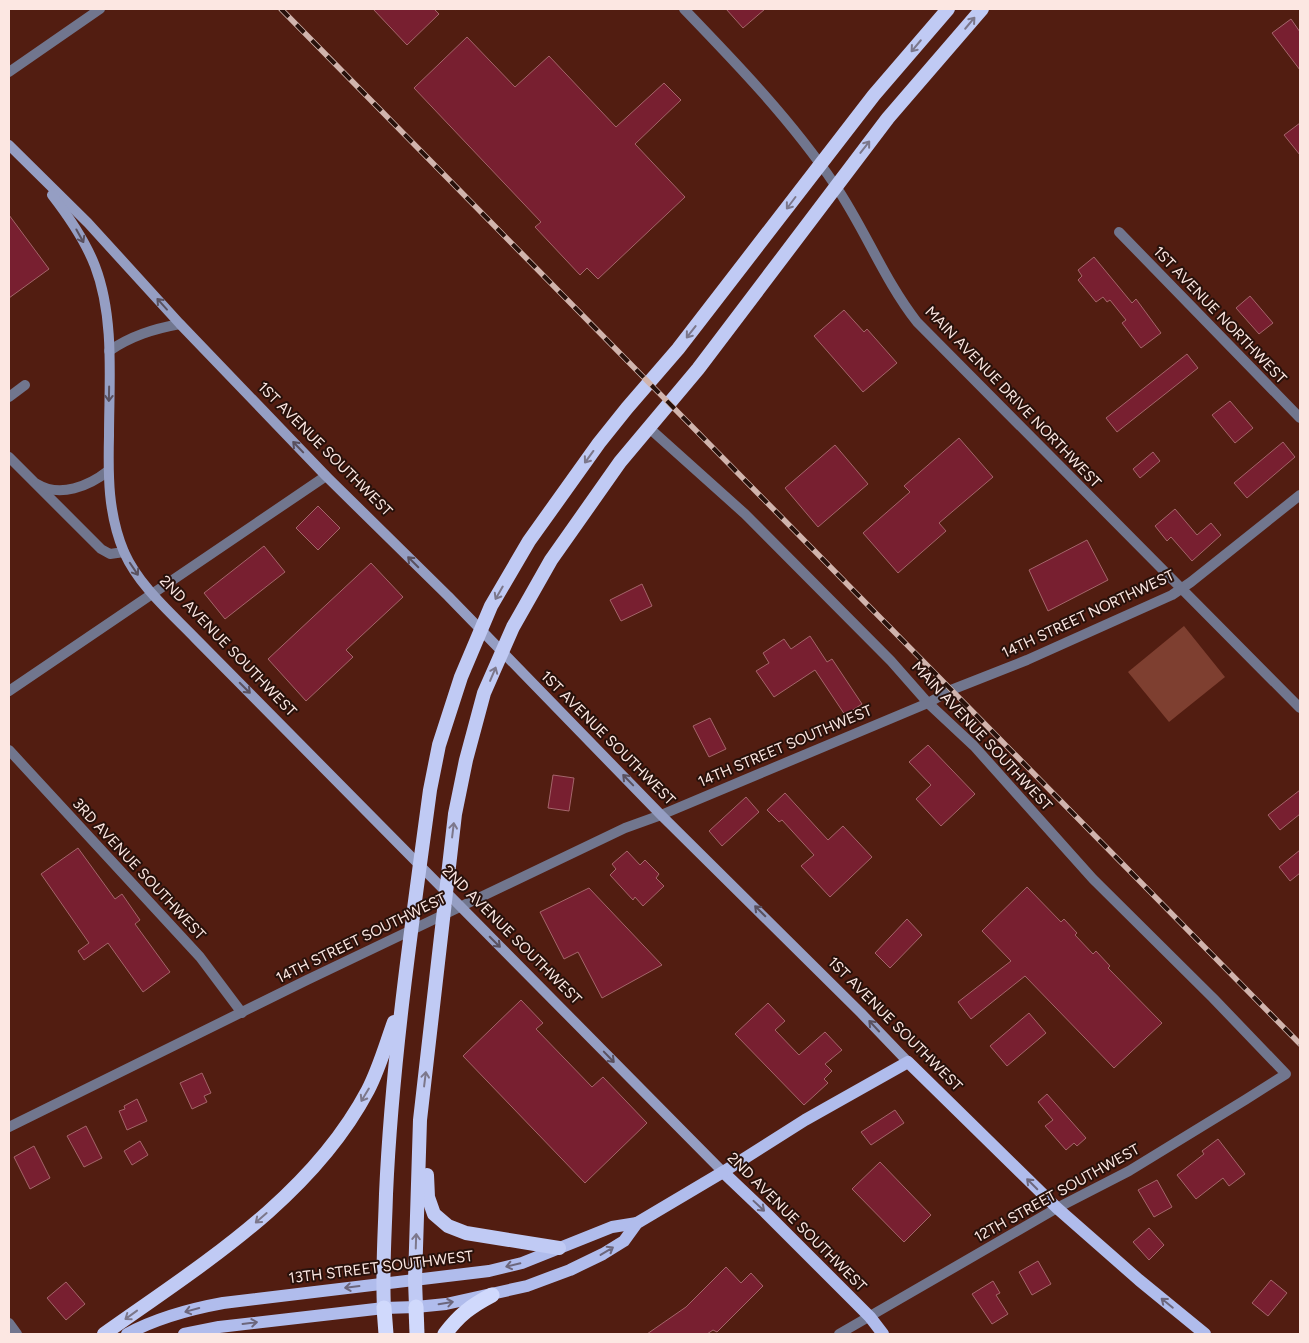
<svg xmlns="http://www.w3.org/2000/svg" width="1309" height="1343" font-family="Figtree,sans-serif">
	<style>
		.green { fill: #7e3f30 }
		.building { fill: #781f30; stroke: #a4656a }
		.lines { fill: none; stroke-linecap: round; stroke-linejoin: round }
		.minor { stroke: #71768e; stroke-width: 10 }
		.tertiary { stroke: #71768e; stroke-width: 10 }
		.secondary { stroke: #959ec3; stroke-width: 10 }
		.primary { stroke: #b0bcec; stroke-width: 12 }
		.trunk { stroke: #c0caf4; stroke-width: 14 }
		.motorway { stroke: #d0d9fc; stroke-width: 15 }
		.rail-casing { stroke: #d1b4ad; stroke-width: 5.5 }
		.rail { stroke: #28110b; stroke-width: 4; stroke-dasharray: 11; stroke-linecap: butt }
		.oneway { stroke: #7c778b }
		.oneway2 { stroke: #59505e }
		.oneway3 { stroke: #6c667c }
		.labels { text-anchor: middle; stroke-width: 4; stroke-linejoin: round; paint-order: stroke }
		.street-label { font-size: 15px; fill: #fce7e2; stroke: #28110b }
	</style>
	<rect width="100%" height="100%" fill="#521d11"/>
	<!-- green -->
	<polygon class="green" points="1184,626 1225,677 1169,722 1128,672"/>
	<!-- building -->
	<g class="building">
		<polygon points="373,9 434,9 439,14 407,45"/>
		<polygon points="726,9 765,9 743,28"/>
		<polygon points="1291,19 1300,32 1300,70 1272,33"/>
		<polygon points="467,37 515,87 549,56 616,127 664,83 681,100 635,144 685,197 598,279 587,268 580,275 535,227 541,222 414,88"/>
		<polygon points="1300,123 1300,155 1284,135"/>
		<polygon points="9,215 49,269 9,298"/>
		<polygon points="1094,257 1132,303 1136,299 1161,333 1141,348 1122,323 1126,320 1110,300 1107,302 1103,297 1096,302 1078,280 1082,276 1078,270"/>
		<polygon points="1250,296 1273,323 1259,334 1236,308"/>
		<polygon points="844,310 864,332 867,329 897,363 863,392 814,336"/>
		<polygon points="1187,354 1198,368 1117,432 1106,418"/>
		<polygon points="1230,401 1253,428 1235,443 1212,415"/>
		<polygon points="959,438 993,477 939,523 946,531 898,573 863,533 910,492 904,486"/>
		<polygon points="1283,442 1295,457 1247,498 1234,483"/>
		<polygon points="835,445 868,484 818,527 785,488"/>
		<polygon points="1153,452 1160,461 1140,478 1133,469"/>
		<polygon points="318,506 340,528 318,550 296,528"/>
		<polygon points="1175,509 1197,535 1211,523 1221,535 1192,561 1171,537 1167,541 1155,526"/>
		<polygon points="1087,540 1108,580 1048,611 1029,570"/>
		<polygon points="264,546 285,572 225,619 204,593"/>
		<polygon points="371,563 403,597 346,650 353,657 306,701 268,659"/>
		<polygon points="642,584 652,606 621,621 610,600"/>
		<polygon points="810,636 827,662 832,659 862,704 845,715 815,670 774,697 756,671 769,663 763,653 784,639 791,649"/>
		<polygon points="710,718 726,749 709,757 693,726"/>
		<polygon points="928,745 975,794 941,826 916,799 931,785 909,762"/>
		<polygon points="553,775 574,778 569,811 548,808"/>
		<polygon points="1300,790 1300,814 1280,830 1268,815"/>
		<polygon points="785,793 828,840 843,826 872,857 830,897 801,866 814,855 782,820 779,822 767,810"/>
		<polygon points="746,797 759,812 722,846 709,831"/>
		<polygon points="78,848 115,899 122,894 140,920 135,924 170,972 143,992 108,943 84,960 78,951 89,943 41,874"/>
		<polygon points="1300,850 1300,873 1290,881 1279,867"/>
		<polygon points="627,851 640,865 645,860 659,874 656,878 664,886 643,906 635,897 633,900 610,875 616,869 612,864"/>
		<polygon points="1027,887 1061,922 1064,919 1077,933 1075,935 1093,954 1096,951 1110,966 1108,968 1162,1023 1114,1068 1025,976 971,1019 958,1002 1011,961 982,931"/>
		<polygon points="589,888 662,965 602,998 578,952 564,959 540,912"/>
		<polygon points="907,919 922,935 890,968 875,953"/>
		<polygon points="521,1000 543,1023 536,1029 592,1087 603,1077 647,1123 585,1183 463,1056"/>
		<polygon points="768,1003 785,1021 775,1030 799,1055 825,1032 842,1050 825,1064 832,1071 824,1079 828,1083 804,1105 735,1034"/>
		<polygon points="1029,1013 1046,1033 1007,1066 990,1046"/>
		<polygon points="202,1073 211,1093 204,1096 207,1102 192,1109 180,1083"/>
		<polygon points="1047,1094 1086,1138 1077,1146 1074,1143 1066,1150 1045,1126 1053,1120 1038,1102"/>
		<polygon points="137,1099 147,1121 127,1130 119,1111 125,1109 124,1106"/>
		<polygon points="895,1110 904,1123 871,1145 861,1132"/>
		<polygon points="86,1126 102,1158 84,1167 67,1136"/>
		<polygon points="1218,1139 1245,1174 1229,1186 1223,1178 1196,1199 1177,1175 1204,1154 1202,1151"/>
		<polygon points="140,1141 148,1155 132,1165 124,1151"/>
		<polygon points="34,1146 50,1178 30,1189 14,1157"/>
		<polygon points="880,1162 931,1215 904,1242 852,1189"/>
		<polygon points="1157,1180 1172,1207 1154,1217 1138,1190"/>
		<polygon points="1149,1228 1164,1245 1149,1260 1133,1242"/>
		<polygon points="1038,1261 1051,1284 1032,1295 1019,1272"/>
		<polygon points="726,1267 741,1283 751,1273 763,1286 717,1332 713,1330 707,1334 647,1334 686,1307"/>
		<polygon points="1271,1280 1287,1293 1268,1316 1252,1303"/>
		<polygon points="993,1281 1000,1293 996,1295 1008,1314 992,1324 972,1294"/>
		<polygon points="66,1282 85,1304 66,1320 47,1298"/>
	</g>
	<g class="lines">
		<!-- minor -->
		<g class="minor">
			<path d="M684 9C738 65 792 121 835 185 865 229 884 280 917 322L1300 708"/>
			<polyline points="1119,232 1300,418"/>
			<path d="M109 351C131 336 153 329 180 324"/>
			<polyline points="9,397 25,385"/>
			<polyline points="648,427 745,514 891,661 928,703 974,746 1093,879 1213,998 1286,1074 1245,1100 1129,1171 1057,1208 839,1334"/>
			<polyline points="9,457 101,549 110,554 124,552"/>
			<path d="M37 484C60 498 89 486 108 471"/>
			<polyline points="9,691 326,476"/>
			<polyline points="9,750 200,957 242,1013"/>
			<polyline points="9,1127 307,980 625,828 661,815 928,703 951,690 1027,660 1172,595 1191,582 1300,495"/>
			<polyline points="9,1323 17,1334"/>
		</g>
		<!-- tertiary -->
		<polyline class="tertiary" points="9,72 100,9"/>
		<!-- secondary -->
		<g class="secondary">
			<polyline points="9,145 88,223 180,324 326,476 448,596 661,815 861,1013 908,1062"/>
			<path d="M52 195C69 217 85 240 95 266 115 318 109 382 109 436 108 476 108 514 124 552 139 586 171 613 196 639L723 1172"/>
		</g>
		<!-- primary -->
		<g class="primary">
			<polyline points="723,1172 765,1212 870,1317 883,1334"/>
			<path d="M127 1334C157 1318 190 1309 223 1303L489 1271 522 1263 612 1227 637 1223"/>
			<polyline points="184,1334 219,1327 384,1308 416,1307 446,1304 527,1286 570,1270 603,1254 624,1241 637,1223 723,1172 805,1120 908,1062 1057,1208 1139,1280 1205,1334"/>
		</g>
		<!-- trunk -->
		<g class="trunk">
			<polyline points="427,1175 428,1197 434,1214 448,1226 466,1233 559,1248"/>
			<polyline points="416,1307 415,1280 420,1120 455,814 466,760 484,693 513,627 551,560 620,462 698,369 888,118 982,9"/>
			<path d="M384 1308C382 1270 385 1232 386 1194 392 1059 412 924 430 790L439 745 461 677 491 606 529 541 599 443 627 408 678 349 874 95 948 9"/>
			<path d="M104 1334C201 1265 311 1198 368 1090 379 1069 386 1044 394 1022"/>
		</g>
		<!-- motorway -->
		<g class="motorway">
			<polyline points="416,1307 417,1334"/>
			<polyline points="384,1308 386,1334"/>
			<path d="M445 1334C459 1315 471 1306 492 1295"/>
		</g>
		<!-- rail casing -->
		<g class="rail-casing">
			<polyline id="rail" points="281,9 1300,1044"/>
		</g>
		<!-- rail -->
		<use href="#rail" class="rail"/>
	</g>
	<!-- one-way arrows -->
	<defs><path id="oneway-shaft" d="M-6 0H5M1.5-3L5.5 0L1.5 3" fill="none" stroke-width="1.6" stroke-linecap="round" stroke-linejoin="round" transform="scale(1.25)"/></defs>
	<g class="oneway">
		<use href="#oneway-shaft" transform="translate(970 23) rotate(-50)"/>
		<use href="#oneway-shaft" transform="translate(916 46) rotate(130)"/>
		<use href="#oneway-shaft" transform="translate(865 147) rotate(-52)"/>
		<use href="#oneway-shaft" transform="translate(791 203) rotate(127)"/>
		<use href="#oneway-shaft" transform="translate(691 332) rotate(128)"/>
		<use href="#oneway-shaft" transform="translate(589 457) rotate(126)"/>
		<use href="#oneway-shaft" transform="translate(499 593) rotate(120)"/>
		<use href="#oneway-shaft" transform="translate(493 674) rotate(-67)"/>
		<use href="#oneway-shaft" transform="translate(453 830) rotate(-83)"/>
		<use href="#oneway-shaft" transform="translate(425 1079) rotate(-83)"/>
		<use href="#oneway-shaft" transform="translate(365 1095) rotate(121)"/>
		<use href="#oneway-shaft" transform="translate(261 1218) rotate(139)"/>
		<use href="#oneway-shaft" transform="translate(416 1241) rotate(-88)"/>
		<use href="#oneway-shaft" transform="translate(131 1315) rotate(144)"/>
	</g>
	<g class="oneway2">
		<use href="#oneway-shaft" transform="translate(80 236) rotate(61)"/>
		<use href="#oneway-shaft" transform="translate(162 304) rotate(-132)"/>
		<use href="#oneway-shaft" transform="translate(109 394) rotate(91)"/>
		<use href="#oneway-shaft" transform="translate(298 447) rotate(-134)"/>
		<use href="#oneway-shaft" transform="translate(413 562) rotate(-135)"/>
		<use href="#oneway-shaft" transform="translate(134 569) rotate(56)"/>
		<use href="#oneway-shaft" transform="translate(245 688) rotate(45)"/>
		<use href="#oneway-shaft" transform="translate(628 780) rotate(-134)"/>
		<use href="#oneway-shaft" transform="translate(760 911) rotate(-135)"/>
		<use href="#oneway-shaft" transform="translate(495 942) rotate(45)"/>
		<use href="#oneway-shaft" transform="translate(874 1026) rotate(-133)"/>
		<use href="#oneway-shaft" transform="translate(609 1057) rotate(46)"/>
	</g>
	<g class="oneway3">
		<use href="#oneway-shaft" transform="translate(1032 1184) rotate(-135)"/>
		<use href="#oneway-shaft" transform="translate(759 1206) rotate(43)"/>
		<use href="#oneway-shaft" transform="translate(607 1251) rotate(-31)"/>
		<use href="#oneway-shaft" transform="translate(513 1265) rotate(167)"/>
		<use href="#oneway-shaft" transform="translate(352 1287) rotate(173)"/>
		<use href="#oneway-shaft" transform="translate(446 1303) rotate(-9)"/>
		<use href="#oneway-shaft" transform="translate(1167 1303) rotate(-141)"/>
		<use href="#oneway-shaft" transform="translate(192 1310) rotate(165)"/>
		<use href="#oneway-shaft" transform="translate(250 1323) rotate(-7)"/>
	</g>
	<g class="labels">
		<!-- street labels -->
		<g class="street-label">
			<text transform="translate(1220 315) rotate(46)" y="5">1ST AVENUE NORTHWEST</text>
			<text transform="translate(1013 397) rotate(46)" y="5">MAIN AVENUE DRIVE NORTHWEST</text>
			<text transform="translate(325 449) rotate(45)" y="5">1ST AVENUE SOUTHWEST</text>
			<text transform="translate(1088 614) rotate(-25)" y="5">14TH STREET NORTHWEST</text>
			<text transform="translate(228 646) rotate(46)" y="5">2ND AVENUE SOUTHWEST</text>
			<text transform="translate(982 736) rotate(47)" y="5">MAIN AVENUE SOUTHWEST</text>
			<text transform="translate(608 738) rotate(45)" y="5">1ST AVENUE SOUTHWEST</text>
			<text transform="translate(785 746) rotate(-23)" y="5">14TH STREET SOUTHWEST</text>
			<text transform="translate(139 869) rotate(47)" y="5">3RD AVENUE SOUTHWEST</text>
			<text transform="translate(512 935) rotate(45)" y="5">2ND AVENUE SOUTHWEST</text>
			<text transform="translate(361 938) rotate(-26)" y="5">14TH STREET SOUTHWEST</text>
			<text transform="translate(895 1024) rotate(45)" y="5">1ST AVENUE SOUTHWEST</text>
			<text transform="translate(1057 1193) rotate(-29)" y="5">12TH STREET SOUTHWEST</text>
			<text transform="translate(797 1222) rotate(45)" y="5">2ND AVENUE SOUTHWEST</text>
			<text transform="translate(381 1267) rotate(-7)" y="5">13TH STREET SOUTHWEST</text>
		</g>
	</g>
	<!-- border -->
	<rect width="1309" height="1343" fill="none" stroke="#fce7e2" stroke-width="20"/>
</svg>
